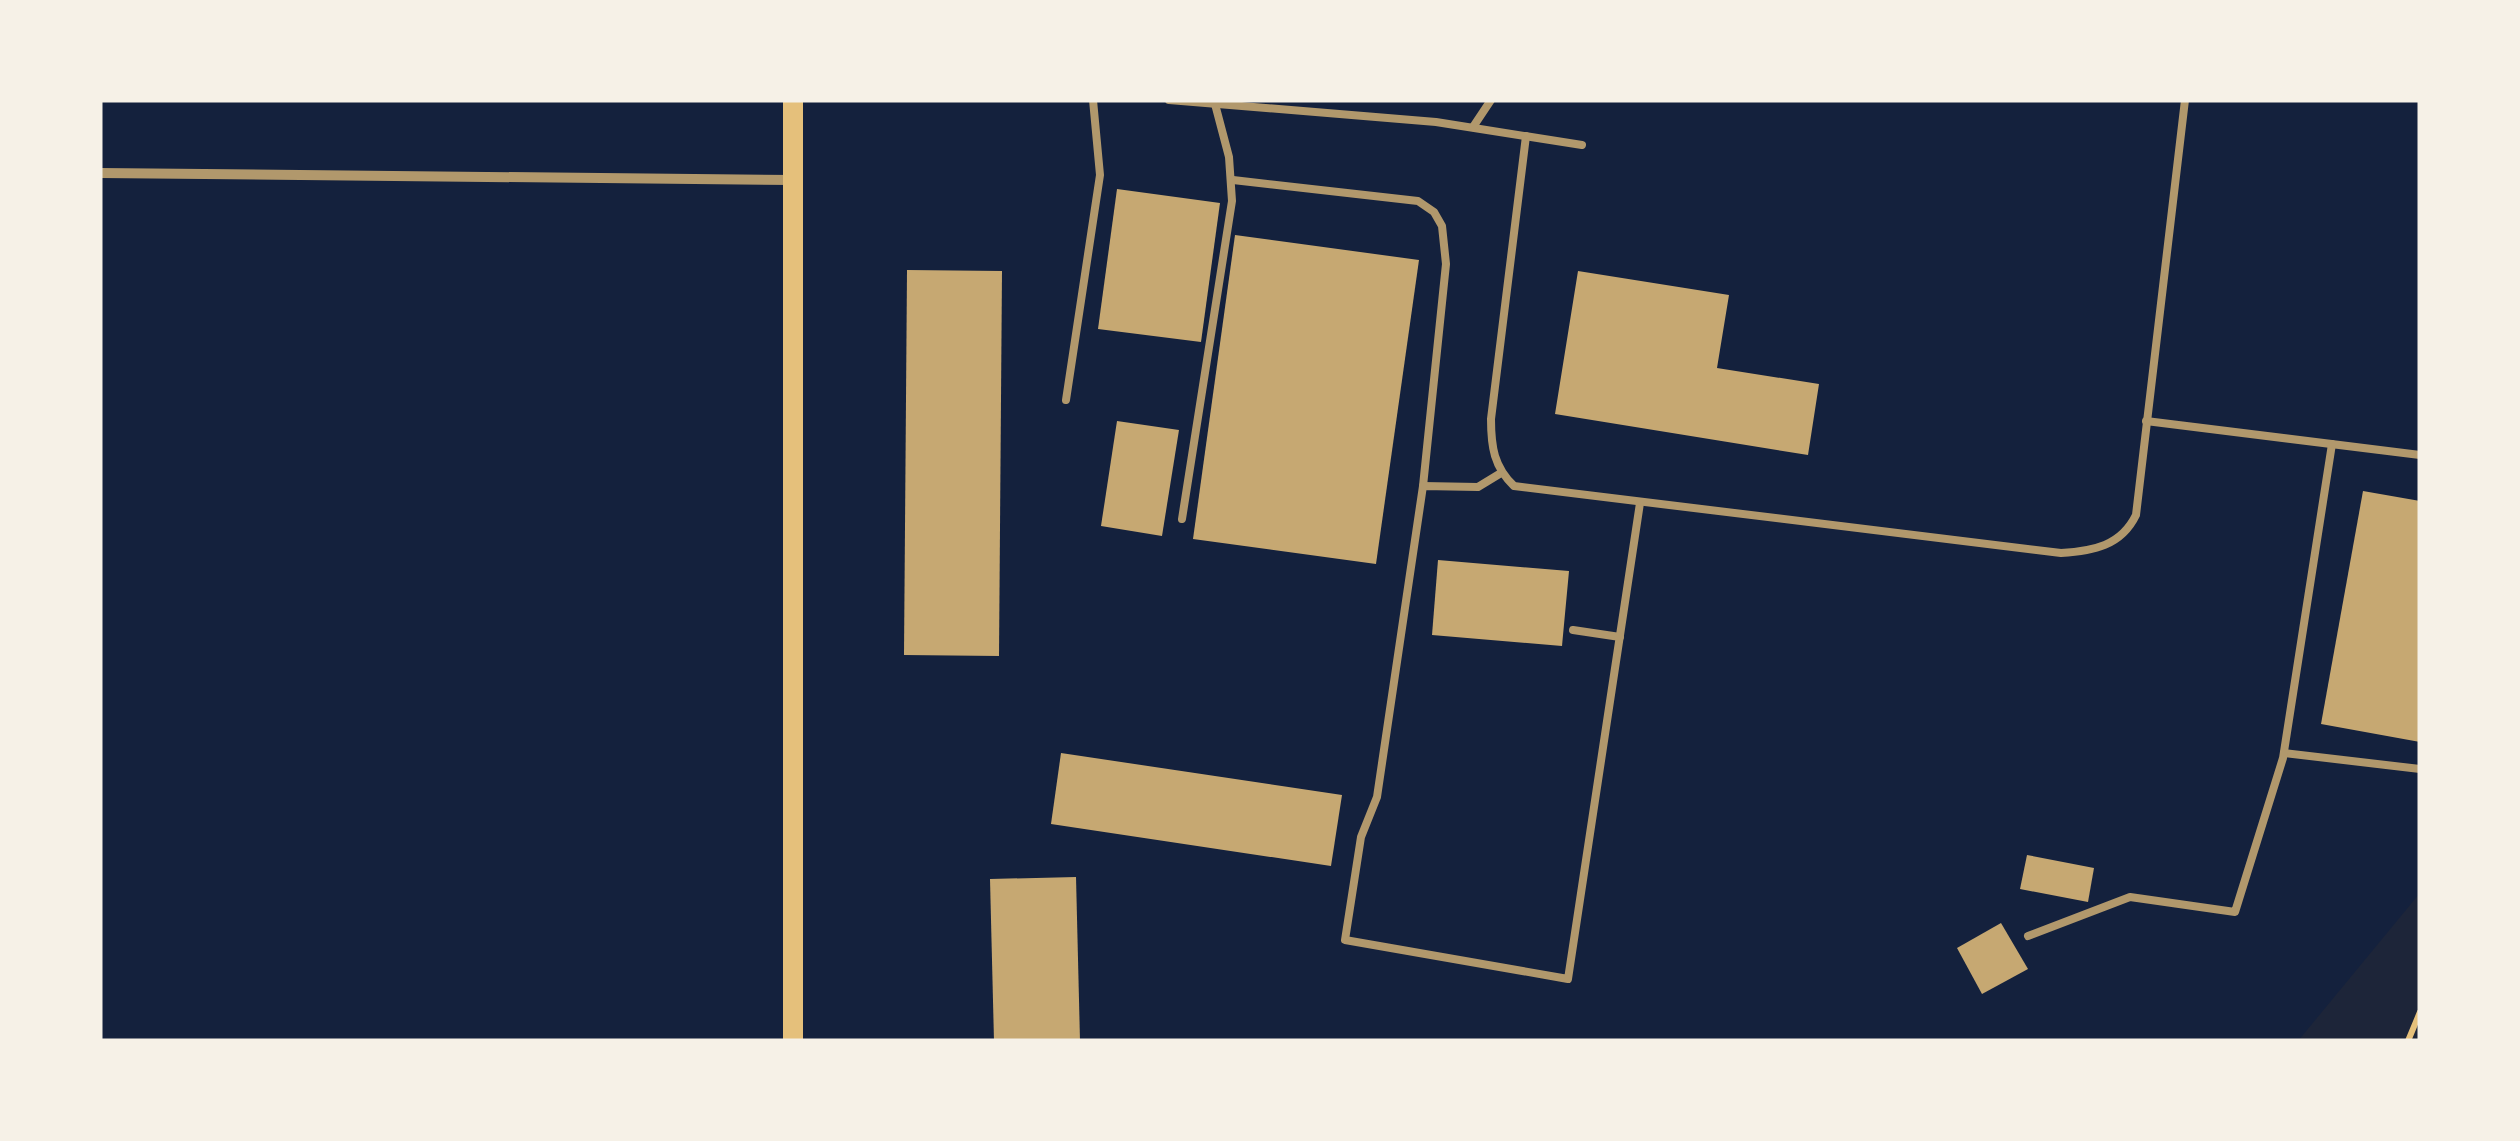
<svg xmlns="http://www.w3.org/2000/svg" width="2520" height="1141" font-family="Poppins,sans-serif">
	<style>
		.green { fill: #1d2539 }
		.building { fill: #c6a872 }
		.lines { fill: none; stroke-linecap: round; stroke-linejoin: round }
		.path { stroke: #e5c07b; stroke-width: 6 }
		.service { stroke: #b1986c; stroke-width: 8 }
		.minor { stroke: #b1986c; stroke-width: 10 }
		.secondary { stroke: #e5c07b; stroke-width: 20 }
	</style>
	<rect width="100%" height="100%" fill="#14213d"/>
	<!-- green -->
	<polygon class="green" points="2420,893 2420,1041 2298,1041"/>
	<!-- building -->
	<g class="building">
		<polygon points="1117,189 1220,203 1201,342 1098,329"/>
		<polygon points="1235,235 1419,260 1376,564 1193,539"/>
		<polygon points="907,270 1002,271 999,656 904,655"/>
		<polygon points="1578,271 1729,295 1717,368 1819,384 1808,455 1555,414"/>
		<polygon points="1117,421 1179,430 1162,536 1101,526"/>
		<polygon points="2363,491 2420,501 2420,742 2321,724"/>
		<polygon points="1438,560 1569,571 1562,646 1432,635"/>
		<polygon points="1061,753 1342,795 1331,866 1051,824"/>
		<polygon points="2027,855 2094,868 2088,902 2020,889"/>
		<polygon points="1076,877 1080,1041 994,1041 990,879"/>
		<polygon points="2001,923 2028,969 1982,994 1957,948"/>
	</g>
	<g class="lines">
		<!-- path -->
		<polyline class="path" points="2408,1041 2420,1012"/>
		<!-- service -->
		<g class="service">
			<polyline points="1169,100 1436,122 1582,145"/>
			<polyline points="1473,127 1491,100"/>
			<path d="M1526 136 1491 419C1491 447 1494 467 1514 486L2061 553C2093 551 2121 546 2136 515L2185 100"/>
			<polyline points="1233,180 1418,201 1434,212 1442,226 1446,264 1423,486"/>
			<polyline points="1066,400 1100,175 1093,100"/>
			<polyline points="2146,421 2420,455"/>
			<polyline points="1501,473 1478,487 1423,486 1377,797 1361,837 1345,940 1568,979 1640,503"/>
			<polyline points="1182,519 1232,201 1229,157 1215,104"/>
			<polyline points="1573,630 1620,637"/>
			<polyline points="2284,753 2420,769"/>
			<polyline points="2028,936 2130,897 2235,912 2283,758 2332,444"/>
		</g>
		<!-- minor -->
		<polyline class="minor" points="100,173 793,180"/>
		<!-- secondary -->
		<polyline class="secondary" points="793,100 793,1041"/>
	</g>
	<!-- border -->
	<rect width="2520" height="1141" fill="none" stroke="#f6f1e7" stroke-width="205"/>
</svg>
